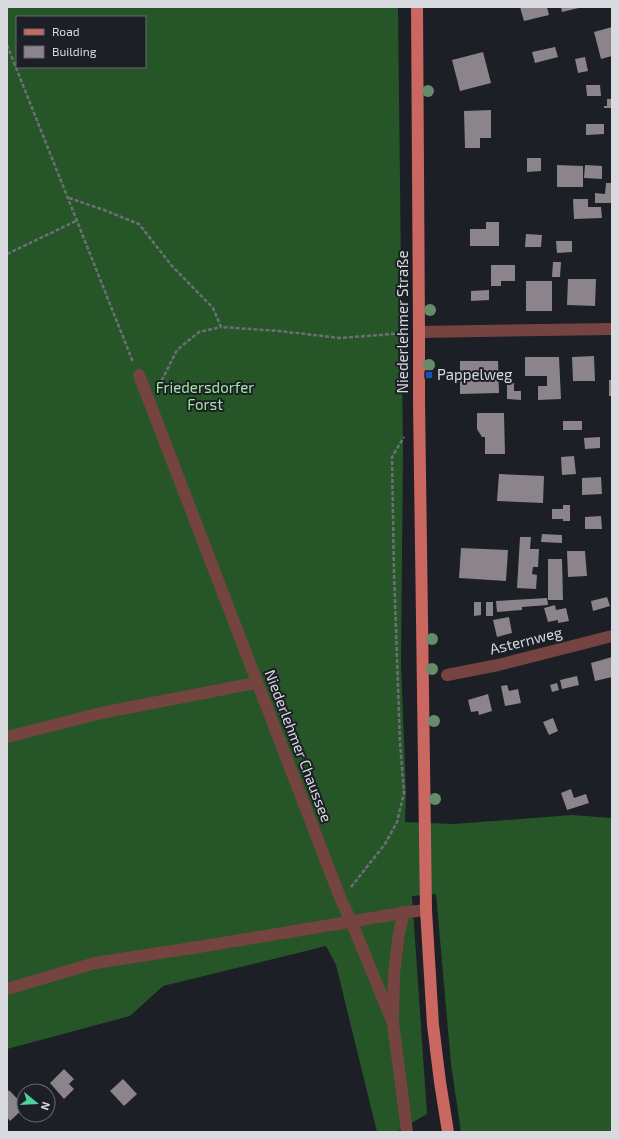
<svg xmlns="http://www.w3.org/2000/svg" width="619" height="1139" font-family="'Exo 2',sans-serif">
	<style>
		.forest { fill: #265628; fill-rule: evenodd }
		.building { fill: #8b848b }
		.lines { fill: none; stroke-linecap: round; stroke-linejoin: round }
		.path { stroke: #6d6f76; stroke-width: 2.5; stroke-dasharray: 4 2; stroke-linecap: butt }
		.minor { stroke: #754441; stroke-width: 12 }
		.major { stroke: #ca6761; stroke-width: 12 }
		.tree { fill: #658d69 }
		.transit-dot { fill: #1a4fb4; stroke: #1c1f26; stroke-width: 1.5 }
		.labels { text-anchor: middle; stroke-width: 4; stroke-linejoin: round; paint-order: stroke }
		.street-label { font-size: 15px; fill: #d8dadf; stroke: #1c1f26 }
		.poi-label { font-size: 15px; fill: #d8dadf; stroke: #1c1f26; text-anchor: start }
		.park-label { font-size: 15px; fill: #a0e7a0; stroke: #1c1f26 }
	</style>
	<rect width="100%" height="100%" fill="#1c1f26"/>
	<!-- forest -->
	<path class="forest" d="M7 7H398L403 450 401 665 406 793 405 822 454 824 572 815 612 818V1132H461L451 1064 436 894 412 896 427 1114 396 1132H377L336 965 326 946 163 986 130 1016 7 1049ZM17 17H145V67H17Z"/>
	<!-- building -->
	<g class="building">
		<polygon points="520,7 547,7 549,15 524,21"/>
		<polygon points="561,7 579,7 579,8 562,12"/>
		<polygon points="612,27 612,56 601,59 594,32"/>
		<polygon points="555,47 558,57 535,63 532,52"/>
		<polygon points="483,52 491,83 460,91 452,60"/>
		<polygon points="585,57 588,71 578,73 575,59"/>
		<polygon points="586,85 600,85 601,96 587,96"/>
		<polygon points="607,99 612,99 612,108 604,108 604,106 607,106"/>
		<polygon points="491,110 491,138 480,138 480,148 465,148 464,111"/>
		<polygon points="586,124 604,124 604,134 586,135"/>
		<polygon points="527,158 541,158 541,171 527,172"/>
		<polygon points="557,165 583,166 583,187 557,187"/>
		<polygon points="585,165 602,166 602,179 584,178"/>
		<polygon points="606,183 612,183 612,203 595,203 595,193 605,194"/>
		<polygon points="573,199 588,199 588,207 601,207 602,218 574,219"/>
		<polygon points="486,222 499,222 499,246 470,246 470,229 486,229"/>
		<polygon points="526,234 542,235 541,247 525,247"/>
		<polygon points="556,241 572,241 572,252 557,253"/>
		<polygon points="553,262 561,262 560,277 552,277"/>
		<polygon points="491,265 515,265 515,281 501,281 501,286 491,286"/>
		<polygon points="568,279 596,279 595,306 567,305"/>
		<rect x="526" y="281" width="26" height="30"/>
		<polygon points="489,290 489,300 471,301 471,291"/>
		<polygon points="594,356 595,381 573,381 572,357"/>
		<polygon points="525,357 559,357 561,399 538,400 538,386 547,386 547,376 525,376"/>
		<polygon points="460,361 498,361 499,393 460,394"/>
		<rect x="609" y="380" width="3" height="16"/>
		<polygon points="507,382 514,383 514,391 521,391 521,400 507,399"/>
		<polygon points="477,413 504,413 505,454 485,454 485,437 482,437 477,429"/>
		<rect x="563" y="421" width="19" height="9"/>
		<polygon points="600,437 600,448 585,449 584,438"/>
		<polygon points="574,456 576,474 562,475 561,457"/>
		<polygon points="499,474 544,476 543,503 497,501"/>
		<polygon points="601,477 602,494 582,495 582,478"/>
		<polygon points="563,505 570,505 570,521 563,521 563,519 552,519 552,509 563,509"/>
		<polygon points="601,516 602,529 585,529 585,517"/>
		<polygon points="542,534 562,535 562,543 541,542"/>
		<polygon points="520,537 531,537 530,549 539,549 538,567 533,567 532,574 537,575 536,589 517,588"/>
		<polygon points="461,548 508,550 506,581 459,578"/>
		<polygon points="567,551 585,551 587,576 568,577"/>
		<polygon points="548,559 562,559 563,600 548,600"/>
		<polygon points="607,597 610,606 593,611 591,601"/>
		<polygon points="547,598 548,605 522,607 522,610 497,612 496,601"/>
		<polygon points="474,602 481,602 481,615 474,616"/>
		<rect x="486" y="602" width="7" height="14"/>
		<polygon points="555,605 556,610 566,608 569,621 558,623 558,620 548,622 544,608"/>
		<polygon points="509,617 512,633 497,637 493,620"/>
		<polygon points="612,657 612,677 595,681 591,663"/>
		<polygon points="577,676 579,685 562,689 560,680"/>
		<polygon points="557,683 559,690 552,692 550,685"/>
		<polygon points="507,685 509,691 518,689 521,703 505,706 501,686"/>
		<polygon points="488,694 492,711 479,715 478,711 471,712 468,700"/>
		<polygon points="553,718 558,731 549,735 543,722"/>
		<polygon points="571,789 574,798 586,794 589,803 567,810 561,793"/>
		<polygon points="64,1069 74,1079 69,1084 74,1089 64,1099 50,1083"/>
		<polygon points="123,1079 137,1094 124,1106 110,1091"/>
		<polygon points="9,1090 24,1106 24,1108 10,1121 7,1117 7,1093"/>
	</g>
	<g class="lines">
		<!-- path -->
		<g class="path">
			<polyline points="7,45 133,362"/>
			<polyline points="69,198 104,210 139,224 172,266 213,308 221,327 279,331 340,338 405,333"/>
			<polyline points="7,254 78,220"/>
			<polyline points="159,386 177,350 199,332 221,327"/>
			<polyline points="351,887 385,844 397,822 404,793 400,742 394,573 392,457 404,437"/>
		</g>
		<!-- minor -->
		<g class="minor">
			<polyline points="419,332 612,329"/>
			<polyline points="139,375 341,900 351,921 393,1023 407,1132"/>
			<polyline points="447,675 498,665 612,636"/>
			<polyline points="7,737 101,713 256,683"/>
			<polyline points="7,989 95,963 205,946 408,912 426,910"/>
			<polyline points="393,1018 394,974 399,933 404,912"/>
		</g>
		<!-- major -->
		<polyline class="major" points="417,7 419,332 419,401 426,910 433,1025 440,1082 448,1132"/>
	</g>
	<!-- trees -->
	<g class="tree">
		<circle cx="428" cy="91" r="6"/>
		<circle cx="430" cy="310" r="6"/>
		<circle cx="429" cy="365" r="6"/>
		<circle cx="432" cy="639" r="6"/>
		<circle cx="432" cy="669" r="6"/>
		<circle cx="434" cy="721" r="6"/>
		<circle cx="435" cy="799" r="6"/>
	</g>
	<!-- markers -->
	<rect class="transit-dot" x="425" y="371" width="8" height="8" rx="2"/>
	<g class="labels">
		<!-- street labels -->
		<g class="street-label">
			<text transform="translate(403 322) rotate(-90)" y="5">Niederlehmer Straße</text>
			<text transform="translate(526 641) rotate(-14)" y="5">Asternweg</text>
			<text transform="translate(298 746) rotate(69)" y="5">Niederlehmer Chaussee</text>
		</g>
		<!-- poi labels -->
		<g class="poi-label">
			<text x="437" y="380">Pappelweg</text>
		</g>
		<!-- park labels -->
		<g class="park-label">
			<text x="205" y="393">Friedersdorfer<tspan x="205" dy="17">Forst</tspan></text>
		</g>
	</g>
	<!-- border -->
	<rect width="619" height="1139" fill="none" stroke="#d8dadf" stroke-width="16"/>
	<!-- legend -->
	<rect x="16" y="16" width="130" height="52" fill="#1c1f26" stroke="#676a70"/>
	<rect x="24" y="29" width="20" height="6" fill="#ca6761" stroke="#676a70"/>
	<text x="52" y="36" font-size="12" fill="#d8dadf">Road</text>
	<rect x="24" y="46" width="20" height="12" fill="#8b848b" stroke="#676a70"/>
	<text x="52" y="56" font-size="12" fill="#d8dadf">Building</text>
	<!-- north arrow -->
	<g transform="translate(36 1103) rotate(108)"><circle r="19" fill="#1c1f26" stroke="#676a70"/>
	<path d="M0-3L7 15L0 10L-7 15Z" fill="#4dd39a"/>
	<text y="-6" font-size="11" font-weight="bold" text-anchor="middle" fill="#d8dadf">N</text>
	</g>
</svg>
